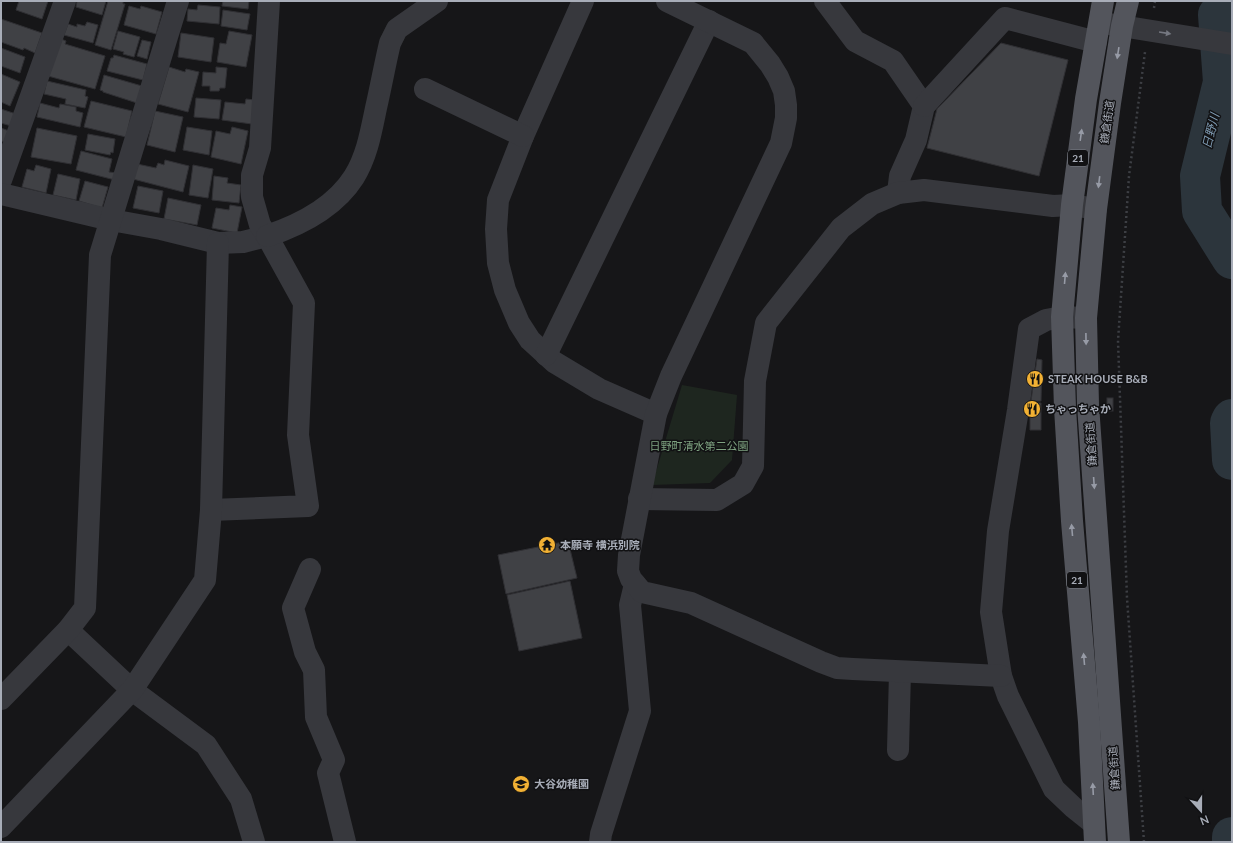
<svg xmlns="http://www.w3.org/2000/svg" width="1233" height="843" font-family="Lato,'Noto Sans JP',sans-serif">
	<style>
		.green { fill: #1e261f }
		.water { fill: #2c353c }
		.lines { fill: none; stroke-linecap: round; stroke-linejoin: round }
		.river { stroke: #2c353c; stroke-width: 40 }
		.building { fill: #404145; stroke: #303034 }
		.path { stroke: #3d3f44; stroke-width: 2.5; stroke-dasharray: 2 3; stroke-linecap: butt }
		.minor { stroke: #37383d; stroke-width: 22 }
		.tertiary { stroke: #37383d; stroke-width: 22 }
		.primary { stroke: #53555c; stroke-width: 22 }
		.oneway { fill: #757881 }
		.oneway2 { fill: #979ba6 }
		.labels { text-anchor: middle; stroke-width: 3; stroke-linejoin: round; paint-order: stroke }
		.shield { fill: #111113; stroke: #7b7e86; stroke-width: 1 }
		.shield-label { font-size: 10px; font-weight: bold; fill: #a8adb8 }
		.street-label { font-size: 11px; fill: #a8adb8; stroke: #111113 }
		.poi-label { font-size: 11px; font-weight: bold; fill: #a8adb8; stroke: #111113; text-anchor: start }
		.park-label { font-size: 11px; fill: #7fa381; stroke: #111113 }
		.water-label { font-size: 12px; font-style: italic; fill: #7f9bb3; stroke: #111113 }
	</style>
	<rect width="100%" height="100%" fill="#161618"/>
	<!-- green -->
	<polygon class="green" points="682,385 737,395 732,460 710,483 652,485"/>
	<!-- water -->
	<polygon class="water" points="1221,1 1232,1 1232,11 1225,29 1213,25 1214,13"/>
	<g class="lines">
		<!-- river -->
		<g class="river">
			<polyline points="1232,2 1218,15 1223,82 1200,176 1202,211 1232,259"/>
			<polyline points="1232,419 1230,423 1232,460"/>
			<polyline points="1232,842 1232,837"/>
		</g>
	</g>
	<!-- building -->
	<g class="building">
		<polygon points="19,1 48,1 42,19 16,10"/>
		<polygon points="77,1 106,1 102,15 76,7"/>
		<polygon points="108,1 123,1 123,4 125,4 111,50 95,45"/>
		<polygon points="223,1 249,1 248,9 222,6"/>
		<polygon points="198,5 220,7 219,24 187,21 188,9 197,10"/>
		<polygon points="129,6 140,9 141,6 162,12 156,34 124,25"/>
		<polygon points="223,10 250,14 247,30 221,26"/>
		<polygon points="1,19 42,33 35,53 24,48 23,50 1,42"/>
		<polygon points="87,22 98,25 93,43 64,35 68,24 77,27 77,24 85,26"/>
		<polygon points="118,31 140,37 134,57 123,54 124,52 113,49"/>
		<polygon points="229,31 252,35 246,67 217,62 220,43 226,44"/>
		<polygon points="181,33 214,38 211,62 178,57"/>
		<polygon points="59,38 66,41 65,44 105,56 95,89 48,76"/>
		<polygon points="142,40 151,42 147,59 137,56"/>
		<polygon points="1001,43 1068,60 1039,176 927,148 937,109"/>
		<polygon points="1,48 25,57 20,73 1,66"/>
		<polygon points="114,55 147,64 143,80 107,71 111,58 113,58"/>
		<polygon points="169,67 185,72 186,69 199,72 188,112 158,104"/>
		<polygon points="216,67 227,68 225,88 220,88 219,91 210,91 210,86 202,86 203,72 216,73"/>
		<polygon points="1,74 20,82 10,106 1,102"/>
		<polygon points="104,75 142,86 137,103 103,92 103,91 100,90"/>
		<polygon points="47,81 86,90 85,96 88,97 85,108 65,104 66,99 44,94"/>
		<polygon points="196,98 221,100 219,119 194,117"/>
		<polygon points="246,99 255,100 252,124 222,120 225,102 245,104"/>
		<polygon points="91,101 132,111 126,137 84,127"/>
		<polygon points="40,103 59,108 60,104 76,107 76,111 83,113 80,127 37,117"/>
		<polygon points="1,109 16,114 11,126 1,123"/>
		<polygon points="155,111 183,117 175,152 147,145"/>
		<polygon points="187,127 212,131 209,155 183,150"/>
		<polygon points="232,127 248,131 241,164 211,157 216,131 230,134"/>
		<polygon points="1,128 9,131 5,142 1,141"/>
		<polygon points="37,128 77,136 71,164 31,157"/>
		<polygon points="88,134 115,139 113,153 111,152 110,155 85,150"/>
		<polygon points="81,151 112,159 109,172 117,173 115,180 76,170"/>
		<polygon points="165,160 189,166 183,192 133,179 137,164 156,168 158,163 164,165"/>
		<polygon points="36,165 51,169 46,193 22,187 27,169 34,171"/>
		<polygon points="193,165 213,169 208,198 189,195"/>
		<polygon points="58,174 80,179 76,200 53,195"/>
		<polygon points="214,176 228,178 227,183 241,185 239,203 212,200"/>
		<polygon points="85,181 108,187 102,208 79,201"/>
		<polygon points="138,186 163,191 159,213 133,208"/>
		<polygon points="168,198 201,205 197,225 164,219"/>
		<polygon points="230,205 242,207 237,233 212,228 216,208 229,210"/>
		<polygon points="1037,359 1042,360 1041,401 1031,401"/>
		<rect x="1107" y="398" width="6" height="13"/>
		<polygon points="1031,403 1041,403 1041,430 1030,430 1030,415 1032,415"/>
		<polygon points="568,541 577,578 506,594 498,555"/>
		<polygon points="570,581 582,638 519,651 507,595"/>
	</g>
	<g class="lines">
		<!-- path -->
		<g class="path">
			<polyline points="1154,8 1155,1"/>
			<polyline points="1144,842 1127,598 1118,341 1129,176 1145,52"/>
		</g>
		<!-- minor -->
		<g class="minor">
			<polyline points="583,1 523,136 498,200 496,229 498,263 505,290 519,323 530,340 554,362 599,389 656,414"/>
			<polyline points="825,1 855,41 893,61 924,106 916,140 900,176 898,193"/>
			<polyline points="425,89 523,136"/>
			<polyline points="924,106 1005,18 1096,42"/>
			<polyline points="1,180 65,1"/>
			<polyline points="1,194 111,220 161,229 218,243 243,242 267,236"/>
			<polyline points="1086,318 1062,317 1046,320 1029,329 1018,410 998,531 991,612 1001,676 1008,696 1054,789 1074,808 1094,824"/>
			<polyline points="546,355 709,21"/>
			<polyline points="639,499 717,500 743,484 753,466 755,381 766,323 841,228 872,204 898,193 924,190 1053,206 1072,205 1096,209"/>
			<polyline points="211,510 308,506 298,435 304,303 267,236 260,225 252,197 252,175 260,148 269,1"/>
			<polyline points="310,569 293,608 305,652 314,670 316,717 334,760 328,773 345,842"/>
			<polyline points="68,630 132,690 206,745 241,799 254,842"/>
			<polyline points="1,699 68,630 85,608 100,255 178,1"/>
			<polyline points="898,750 900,672"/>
			<polyline points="1,827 132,690 205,580 211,510 218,243"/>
			<polyline points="600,842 601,834 640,711 630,605 635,584"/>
		</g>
		<!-- tertiary -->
		<g class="tertiary">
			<polyline points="667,1 753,43 770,64 778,77 784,91 786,105 786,118 781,143 671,376 656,414 629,555 628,571 631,579 642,592 691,603 821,662 837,668 853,669 1001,676"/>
			<polyline points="1103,23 1232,44"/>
			<path d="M267 236C300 225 335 207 354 177 367 156 371 132 376 108 381 86 385 64 390 43L397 29 437 1"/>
		</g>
		<!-- primary -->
		<g class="primary">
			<polyline points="1095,842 1089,722 1072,521 1065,408 1062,317 1072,205 1086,99 1103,1"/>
			<polyline points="1119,842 1088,405 1086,318 1096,209 1110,103 1122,26 1128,1"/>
		</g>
	</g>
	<!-- one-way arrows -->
	<defs><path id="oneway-solid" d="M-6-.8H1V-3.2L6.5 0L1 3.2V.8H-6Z"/></defs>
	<use class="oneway" href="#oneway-solid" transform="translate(1165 33) rotate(9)"/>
	<g class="oneway2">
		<use href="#oneway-solid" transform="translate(1118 53) rotate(99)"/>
		<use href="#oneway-solid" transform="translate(1081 135) rotate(-82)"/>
		<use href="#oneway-solid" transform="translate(1099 182) rotate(97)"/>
		<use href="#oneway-solid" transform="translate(1065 278) rotate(-85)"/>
		<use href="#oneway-solid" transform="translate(1086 339) rotate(89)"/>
		<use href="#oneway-solid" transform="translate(1094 483) rotate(86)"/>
		<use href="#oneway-solid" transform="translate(1072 530) rotate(-95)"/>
		<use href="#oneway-solid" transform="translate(1084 659) rotate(-95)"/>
		<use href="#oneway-solid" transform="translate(1093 789) rotate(-93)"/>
	</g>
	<!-- icons -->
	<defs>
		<g id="restaurant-disc" transform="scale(0.9)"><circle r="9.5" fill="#f2b134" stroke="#111113"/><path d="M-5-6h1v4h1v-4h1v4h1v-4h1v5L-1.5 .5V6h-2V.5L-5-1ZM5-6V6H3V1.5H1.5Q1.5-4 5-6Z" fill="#111"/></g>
		<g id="temple-disc" transform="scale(0.9)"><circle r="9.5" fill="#f2b134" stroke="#111113"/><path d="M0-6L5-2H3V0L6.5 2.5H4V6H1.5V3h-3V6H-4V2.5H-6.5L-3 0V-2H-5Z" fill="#111"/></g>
		<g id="school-disc" transform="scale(0.9)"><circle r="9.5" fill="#f2b134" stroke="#111113"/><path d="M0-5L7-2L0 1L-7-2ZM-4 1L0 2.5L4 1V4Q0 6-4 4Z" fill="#111"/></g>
	</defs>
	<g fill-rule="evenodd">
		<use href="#restaurant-disc" x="1035" y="379"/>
		<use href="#restaurant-disc" x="1032" y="409"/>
		<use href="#temple-disc" x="547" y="545"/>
		<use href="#school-disc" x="521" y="784"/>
	</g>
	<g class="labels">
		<!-- shield labels -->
		<g class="shield">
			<rect x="1068" y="150" width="20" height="16" rx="3"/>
			<rect x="1067" y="572" width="20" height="16" rx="3"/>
		</g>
		<g class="shield-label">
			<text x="1078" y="162">21</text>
			<text x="1077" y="584">21</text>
		</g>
		<!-- street labels -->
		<g class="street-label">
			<text transform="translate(1107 122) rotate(-82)" y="4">鎌倉街道</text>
			<text transform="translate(1091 444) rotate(-94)" y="4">鎌倉街道</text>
			<text transform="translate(1114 768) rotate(-94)" y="4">鎌倉街道</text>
		</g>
		<!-- poi labels -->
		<g class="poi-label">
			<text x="1048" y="383">STEAK HOUSE B&amp;B</text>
			<text x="1045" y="413">ちゃっちゃか</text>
			<text x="560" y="549">本願寺 横浜別院</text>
			<text x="534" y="788">大谷幼稚園</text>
		</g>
		<!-- park labels -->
		<g class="park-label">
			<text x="699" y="450">日野町清水第二公園</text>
		</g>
		<!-- water labels -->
		<g class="water-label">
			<text transform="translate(1211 131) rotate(-76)" y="4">日野川</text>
		</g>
	</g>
	<!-- border -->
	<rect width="1233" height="843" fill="none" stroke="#a8adb8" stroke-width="4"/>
	<!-- north arrow -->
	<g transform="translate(1201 811) rotate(159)" stroke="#111113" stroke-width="3" paint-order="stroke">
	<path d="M0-3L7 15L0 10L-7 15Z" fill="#a8adb8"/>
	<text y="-6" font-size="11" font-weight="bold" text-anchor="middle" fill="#a8adb8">N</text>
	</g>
</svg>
